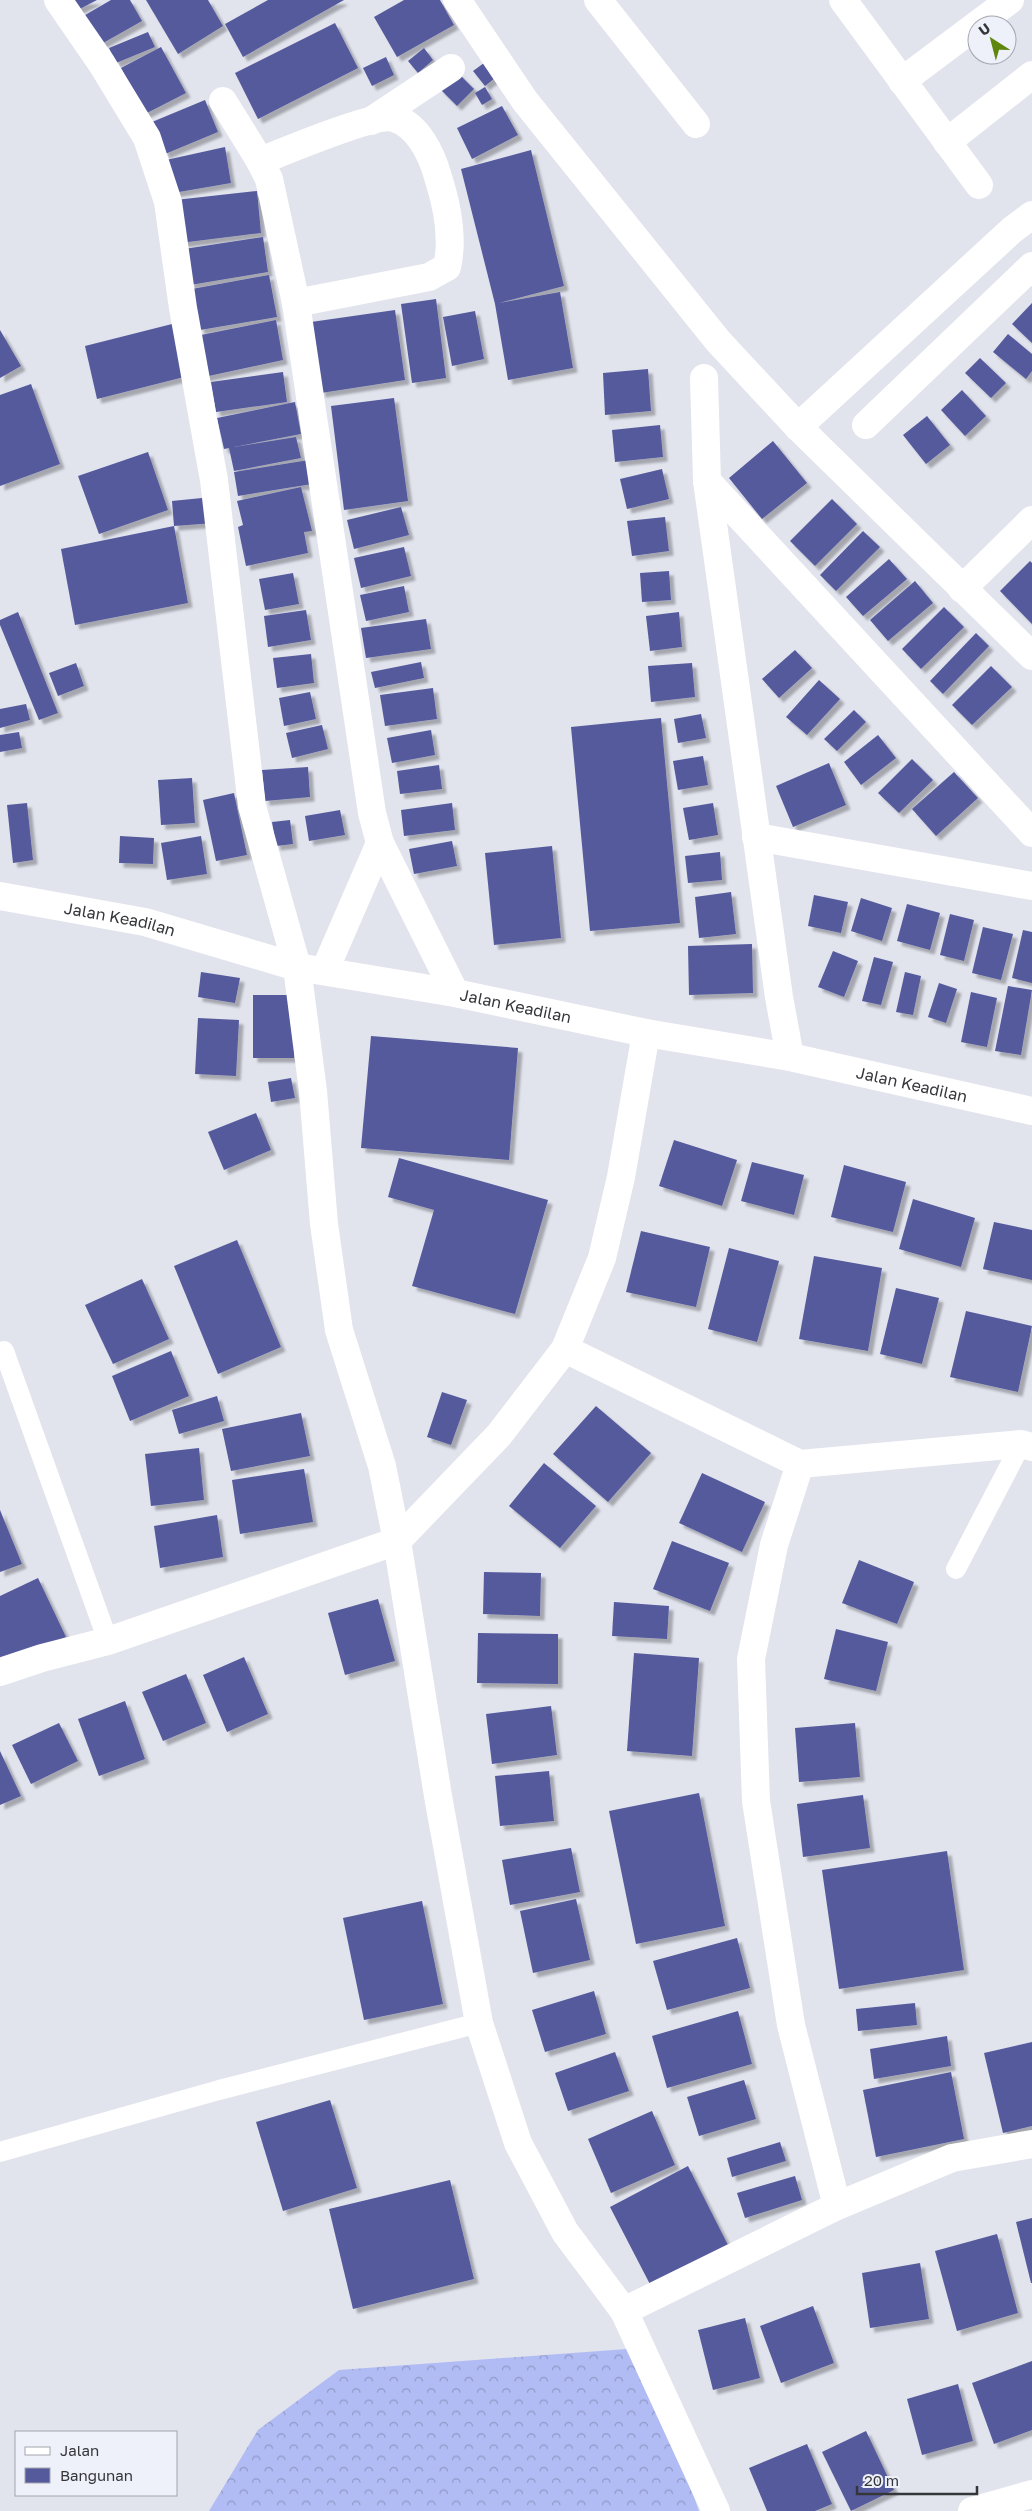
<svg xmlns="http://www.w3.org/2000/svg" width="1032" height="2511" font-family="'Golos Text',sans-serif">
	<style>
		.forest { fill: url(#forest-crowns) }
		.building { fill: #545a9c; filter: url(#shadow) }
		.lines { fill: none; stroke-linecap: round; stroke-linejoin: round }
		.lane { stroke: #fff; stroke-width: 20 }
		.street { stroke: #fff; stroke-width: 28 }
		.secondary { stroke: #fff; stroke-width: 28 }
		.labels { text-anchor: middle; stroke-width: 5; stroke-linejoin: round; paint-order: stroke }
		.street-label { font-size: 16px; fill: #35363a; stroke: #eef0fa }
	</style>
	<defs>
		<pattern id="forest-crowns" width="20" height="18" patternUnits="userSpaceOnUse" patternTransform="scale(1.25)"><rect width="20" height="18" fill="#b1bbf4"/><path d="M2 6a3 3 0 1 1 6 0M12 15a3 3 0 1 1 6 0" fill="none" stroke="#9199c7"/></pattern>
		<filter id="shadow"><feDropShadow dx="4.5" dy="4.5" stdDeviation="1" flood-color="#0004"/></filter>
	</defs>
	<rect width="100%" height="100%" fill="#e1e3ed"/>
	<!-- forest -->
	<polygon class="forest" points="641,2348 699,2511 209,2511 258,2430 339,2370"/>
	<!-- building -->
	<g class="building">
		<polygon points="65,0 97,0 72,13"/>
		<polygon points="111,0 130,0 142,21 96,47 80,18"/>
		<polygon points="146,0 208,0 223,26 178,54"/>
		<polygon points="268,0 344,0 243,57 225,24"/>
		<polygon points="404,0 440,0 454,25 397,57 374,17"/>
		<polygon points="335,23 358,68 258,119 235,73"/>
		<polygon points="148,32 155,47 116,63 109,48"/>
		<polygon points="161,47 186,93 145,114 121,68"/>
		<polygon points="424,48 433,60 418,73 408,61"/>
		<polygon points="386,57 394,75 372,86 363,68"/>
		<polygon points="484,63 495,78 485,86 473,71"/>
		<polygon points="457,72 474,89 457,106 440,89"/>
		<polygon points="485,87 492,99 482,105 475,93"/>
		<polygon points="205,100 218,132 165,154 152,122"/>
		<polygon points="502,106 518,135 472,159 457,128"/>
		<polygon points="225,147 231,183 173,193 166,160"/>
		<polygon points="531,150 564,286 499,303 560,292 573,368 508,380 495,304 461,169"/>
		<polygon points="257,191 261,233 180,243 175,200"/>
		<polygon points="263,237 268,272 190,285 184,249"/>
		<polygon points="269,275 277,317 200,330 192,289"/>
		<polygon points="436,299 446,378 412,383 401,304"/>
		<polygon points="1032,303 1032,343 1012,324"/>
		<polygon points="395,310 405,380 321,393 311,322"/>
		<polygon points="475,311 484,359 452,366 443,317"/>
		<polygon points="276,320 283,360 204,377 196,336"/>
		<polygon points="176,323 188,376 97,399 85,346"/>
		<polygon points="0,330 21,366 0,378"/>
		<polygon points="1008,334 1032,354 1032,371 1026,379 993,352"/>
		<polygon points="980,358 1006,383 991,398 965,373"/>
		<polygon points="648,369 651,411 605,415 603,373"/>
		<polygon points="283,372 287,402 216,412 211,382"/>
		<polygon points="31,384 60,464 0,486 0,395"/>
		<polygon points="962,390 986,416 965,436 941,410"/>
		<polygon points="394,398 408,501 344,510 331,406"/>
		<polygon points="295,402 301,434 234,447 296,437 301,458 234,471 229,448 224,449 217,418"/>
		<polygon points="927,416 950,445 926,464 903,435"/>
		<polygon points="660,425 663,457 615,462 612,430"/>
		<polygon points="773,441 807,483 762,519 729,478"/>
		<polygon points="148,452 168,510 99,534 78,476"/>
		<polygon points="309,460 312,484 238,496 234,472"/>
		<polygon points="662,469 669,499 627,509 620,479"/>
		<polygon points="301,487 312,531 304,532 308,553 246,566 238,527 243,525 237,501"/>
		<polygon points="212,497 214,523 174,526 172,501"/>
		<polygon points="832,499 857,524 815,566 790,541"/>
		<polygon points="401,507 409,535 354,549 347,520"/>
		<polygon points="665,517 669,551 632,556 627,521"/>
		<polygon points="174,526 188,603 75,625 61,549"/>
		<polygon points="863,531 880,547 836,591 820,575"/>
		<polygon points="404,547 411,576 361,588 354,558"/>
		<polygon points="889,559 907,579 863,616 846,597"/>
		<polygon points="1030,561 1032,563 1032,624 1000,591"/>
		<polygon points="669,571 671,600 642,602 640,573"/>
		<polygon points="293,573 299,604 265,610 259,579"/>
		<polygon points="915,581 933,603 888,641 870,620"/>
		<polygon points="404,586 409,612 366,621 360,595"/>
		<polygon points="944,607 964,627 921,669 902,649"/>
		<polygon points="306,610 311,640 268,647 264,616"/>
		<polygon points="18,612 58,713 39,720 0,625 0,620"/>
		<polygon points="679,612 682,647 650,651 646,616"/>
		<polygon points="426,619 431,649 366,658 361,628"/>
		<polygon points="976,633 989,646 943,694 930,681"/>
		<polygon points="795,650 812,668 779,698 762,679"/>
		<polygon points="311,654 314,683 277,688 273,658"/>
		<polygon points="421,662 424,678 375,688 371,672"/>
		<polygon points="76,663 84,686 58,696 49,673"/>
		<polygon points="692,663 695,697 651,702 648,666"/>
		<polygon points="991,666 1012,687 972,725 952,705"/>
		<polygon points="819,680 840,699 807,735 786,717"/>
		<polygon points="433,688 437,719 385,726 380,695"/>
		<polygon points="310,692 316,719 284,726 279,698"/>
		<polygon points="26,704 30,720 0,728 0,709"/>
		<polygon points="854,710 866,722 837,751 824,739"/>
		<polygon points="701,714 706,738 678,743 674,719"/>
		<polygon points="661,718 680,923 590,931 571,727"/>
		<polygon points="322,725 328,749 292,758 286,733"/>
		<polygon points="431,730 435,755 392,763 387,738"/>
		<polygon points="19,732 22,748 0,752 0,735"/>
		<polygon points="878,735 896,758 861,785 844,762"/>
		<polygon points="703,756 708,785 678,790 673,761"/>
		<polygon points="912,759 933,780 899,813 878,793"/>
		<polygon points="829,763 846,805 793,827 776,786"/>
		<polygon points="439,765 442,789 400,794 397,771"/>
		<polygon points="308,767 310,797 265,801 262,770"/>
		<polygon points="954,772 978,798 936,836 912,809"/>
		<polygon points="192,778 195,823 161,825 158,780"/>
		<polygon points="234,793 247,855 216,861 203,800"/>
		<polygon points="27,803 33,860 13,863 7,805"/>
		<polygon points="452,803 455,830 404,836 401,810"/>
		<polygon points="713,803 718,835 689,840 683,808"/>
		<polygon points="340,810 345,835 309,841 305,816"/>
		<polygon points="290,820 293,844 276,846 272,822"/>
		<polygon points="120,836 154,838 153,864 119,863"/>
		<polygon points="201,836 207,874 167,880 161,843"/>
		<polygon points="452,841 457,866 414,874 409,849"/>
		<polygon points="552,846 561,938 494,945 485,853"/>
		<polygon points="720,852 722,880 688,883 685,856"/>
		<polygon points="731,892 736,934 699,938 695,897"/>
		<polygon points="814,895 848,902 841,933 808,926"/>
		<polygon points="861,898 892,908 882,941 851,931"/>
		<polygon points="907,904 940,913 930,950 897,941"/>
		<polygon points="950,914 974,920 964,961 940,955"/>
		<polygon points="983,927 1013,934 1001,980 972,973"/>
		<polygon points="1023,930 1032,932 1032,983 1012,978"/>
		<polygon points="752,944 753,993 689,995 688,946"/>
		<polygon points="833,951 858,961 844,997 818,987"/>
		<polygon points="874,957 893,962 881,1005 862,1001"/>
		<polygon points="201,972 240,978 235,1003 198,997"/>
		<polygon points="905,972 921,976 913,1015 896,1012"/>
		<polygon points="939,983 957,989 946,1023 928,1017"/>
		<polygon points="1008,986 1032,990 1021,1055 995,1051"/>
		<polygon points="971,992 997,998 987,1047 961,1042"/>
		<rect x="253" y="995" width="41" height="63"/>
		<polygon points="198,1018 239,1020 236,1076 195,1074"/>
		<polygon points="371,1036 518,1048 509,1160 361,1148"/>
		<polygon points="291,1078 295,1098 271,1102 268,1082"/>
		<polygon points="256,1113 271,1150 224,1170 208,1132"/>
		<polygon points="674,1140 737,1160 722,1206 659,1186"/>
		<polygon points="399,1158 548,1200 515,1314 412,1286 434,1210 388,1197"/>
		<polygon points="752,1162 804,1175 794,1215 741,1201"/>
		<polygon points="844,1165 906,1182 893,1232 831,1217"/>
		<polygon points="913,1199 975,1218 961,1267 899,1249"/>
		<polygon points="994,1222 1032,1230 1032,1280 983,1269"/>
		<polygon points="641,1231 710,1247 696,1307 626,1292"/>
		<polygon points="237,1240 281,1347 218,1374 174,1266"/>
		<polygon points="729,1248 779,1261 757,1342 708,1329"/>
		<polygon points="814,1256 882,1268 868,1351 799,1339"/>
		<polygon points="142,1279 169,1339 113,1364 85,1305"/>
		<polygon points="896,1288 939,1298 922,1364 880,1354"/>
		<polygon points="966,1311 1032,1326 1018,1392 950,1377"/>
		<polygon points="171,1351 189,1396 130,1421 112,1376"/>
		<polygon points="442,1392 467,1400 451,1445 427,1437"/>
		<polygon points="217,1396 224,1421 179,1434 172,1410"/>
		<polygon points="596,1406 651,1453 608,1502 553,1454"/>
		<polygon points="301,1413 310,1456 231,1471 222,1429"/>
		<polygon points="199,1448 204,1500 151,1506 145,1454"/>
		<polygon points="544,1463 596,1506 560,1548 509,1506"/>
		<polygon points="304,1469 313,1522 240,1534 232,1480"/>
		<polygon points="702,1473 765,1502 742,1552 679,1523"/>
		<polygon points="0,1510 22,1564 0,1572"/>
		<polygon points="217,1515 223,1557 160,1568 154,1526"/>
		<polygon points="672,1541 729,1563 710,1611 653,1589"/>
		<polygon points="859,1560 914,1582 897,1624 842,1603"/>
		<polygon points="484,1572 541,1573 540,1616 483,1614"/>
		<polygon points="38,1578 66,1637 0,1668 0,1596"/>
		<polygon points="378,1599 395,1661 345,1675 328,1613"/>
		<polygon points="614,1602 669,1606 667,1639 612,1636"/>
		<polygon points="836,1629 888,1642 876,1691 824,1679"/>
		<polygon points="478,1633 558,1634 558,1684 477,1683"/>
		<polygon points="634,1653 699,1658 692,1756 627,1751"/>
		<polygon points="244,1657 268,1714 227,1732 203,1675"/>
		<polygon points="186,1674 206,1723 163,1741 142,1692"/>
		<polygon points="125,1701 145,1759 99,1776 78,1719"/>
		<polygon points="551,1706 557,1755 492,1764 486,1714"/>
		<polygon points="59,1723 78,1761 31,1784 12,1745"/>
		<polygon points="855,1723 860,1777 799,1782 795,1728"/>
		<polygon points="0,1751 21,1796 0,1805"/>
		<polygon points="549,1771 554,1821 500,1826 495,1776"/>
		<polygon points="699,1793 725,1926 636,1944 609,1811"/>
		<polygon points="863,1795 870,1848 803,1857 797,1804"/>
		<polygon points="571,1848 580,1892 510,1905 502,1860"/>
		<polygon points="947,1851 964,1970 839,1989 822,1870"/>
		<polygon points="576,1899 590,1960 533,1973 520,1911"/>
		<polygon points="422,1901 443,2004 364,2020 343,1918"/>
		<polygon points="737,1938 750,1988 667,2010 653,1961"/>
		<polygon points="594,1991 606,2034 545,2052 532,2010"/>
		<polygon points="915,2003 917,2025 858,2031 856,2009"/>
		<polygon points="738,2011 752,2064 667,2088 652,2036"/>
		<polygon points="947,2036 951,2066 874,2079 870,2049"/>
		<polygon points="1032,2042 1032,2126 1003,2133 984,2053"/>
		<polygon points="615,2052 629,2091 568,2111 555,2073"/>
		<polygon points="951,2072 964,2139 876,2157 863,2090"/>
		<polygon points="744,2080 756,2119 699,2136 687,2097"/>
		<polygon points="330,2100 357,2188 283,2211 256,2122"/>
		<polygon points="652,2111 675,2165 611,2193 588,2139"/>
		<polygon points="780,2142 786,2161 732,2177 727,2158"/>
		<polygon points="688,2166 730,2249 653,2290 610,2207"/>
		<polygon points="795,2176 802,2200 745,2218 737,2193"/>
		<polygon points="450,2180 474,2279 353,2309 329,2209"/>
		<polygon points="1032,2218 1032,2283 1031,2283 1016,2222"/>
		<polygon points="997,2234 1018,2313 957,2331 935,2251"/>
		<polygon points="920,2263 929,2319 870,2328 862,2273"/>
		<polygon points="813,2306 834,2363 781,2383 760,2326"/>
		<polygon points="745,2318 760,2378 713,2390 698,2330"/>
		<polygon points="1032,2361 1032,2430 994,2444 972,2383"/>
		<polygon points="958,2384 973,2441 922,2455 907,2399"/>
		<polygon points="866,2431 894,2490 851,2511 822,2452"/>
		<polygon points="807,2444 832,2504 815,2511 767,2511 749,2468"/>
	</g>
	<g class="lines">
		<!-- lane -->
		<g class="lane">
			<polyline points="4,1351 108,1641"/>
			<polyline points="956,1569 1021,1444"/>
			<polyline points="0,2152 219,2090 479,2023"/>
		</g>
		<!-- street -->
		<g class="street">
			<polyline points="58,0 102,64 147,138 168,202 183,308 214,480 252,806 297,967 313,1091 324,1224 339,1330 382,1466 397,1541 438,1796 479,2023 518,2143 565,2232 624,2311 716,2511"/>
			<polyline points="457,0 525,101 718,341 798,427 1032,656"/>
			<polyline points="598,0 696,124"/>
			<polyline points="843,0 979,185"/>
			<polyline points="902,81 1010,0"/>
			<polyline points="223,101 260,161 269,179 296,303 372,813 380,843 455,993"/>
			<polyline points="371,121 451,68"/>
			<polyline points="947,142 1032,75"/>
			<path d="M260 161C283 152 375 113 394 118 418 125 432 155 438 177 447 205 454 237 447 267L429 277 296 303"/>
			<polyline points="704,378 707,481 779,997 790,1057"/>
			<polyline points="866,425 1032,266"/>
			<polyline points="798,427 1012,230 1032,215"/>
			<polyline points="707,481 1032,833"/>
			<polyline points="962,589 1032,520"/>
			<polyline points="756,837 1032,886"/>
			<polyline points="325,970 380,843"/>
			<polyline points="646,1033 621,1177 602,1258 565,1349 800,1464 1021,1444 1032,1447"/>
			<polyline points="800,1464 774,1545 751,1659 756,1801 791,2025 837,2206"/>
			<polyline points="0,1672 42,1658 108,1641 397,1541 499,1435 565,1349"/>
			<polyline points="624,2311 837,2206 952,2158 1032,2144"/>
			<polyline points="972,2511 1032,2494"/>
		</g>
		<!-- secondary -->
		<path class="secondary" id="s1" d="M0 896 145 922 297 967 455 993 646 1033 790 1057 1032 1111"/>
	</g>
	<g class="labels">
		<!-- street labels -->
		<g class="street-label">
			<text dy="6" stroke="none"><textPath href="#s1" startOffset="122">Jalan Keadilan</textPath></text>
			<text dy="6" stroke="none"><textPath href="#s1" startOffset="528">Jalan Keadilan</textPath></text>
			<text dy="6" stroke="none"><textPath href="#s1" startOffset="932">Jalan Keadilan</textPath></text>
		</g>
	</g>
	<!-- legend -->
	<rect x="15" y="2431" width="162" height="65" fill="#eef0fa" stroke="#a4a6ad"/>
	<rect x="25" y="2447" width="25" height="8" fill="#ffffff" stroke="#a4a6ad"/>
	<text x="60" y="2456" font-size="15" fill="#35363a">Jalan</text>
	<rect x="25" y="2468" width="25" height="15" fill="#545a9c" stroke="#a4a6ad"/>
	<text x="60" y="2481" font-size="15" fill="#35363a">Bangunan</text>
	<!-- north arrow -->
	<g transform="translate(992 40) rotate(324)"><circle r="24" fill="#eef0fa" stroke="#a4a6ad"/>
	<path d="M0-4L9 19L0 12L-9 19Z" fill="#60870d"/>
	<text y="-8" font-size="14" font-weight="bold" text-anchor="middle" fill="#35363a">U</text>
	</g>
	<!-- scale -->
	<path d="M857 2486v8h120v-8" fill="none" stroke="#35363a" stroke-width="2.5"/>
	<text x="864" y="2486" font-size="15" fill="#35363a" stroke="#eef0fa" stroke-width="4" paint-order="stroke">20 m</text>
</svg>
